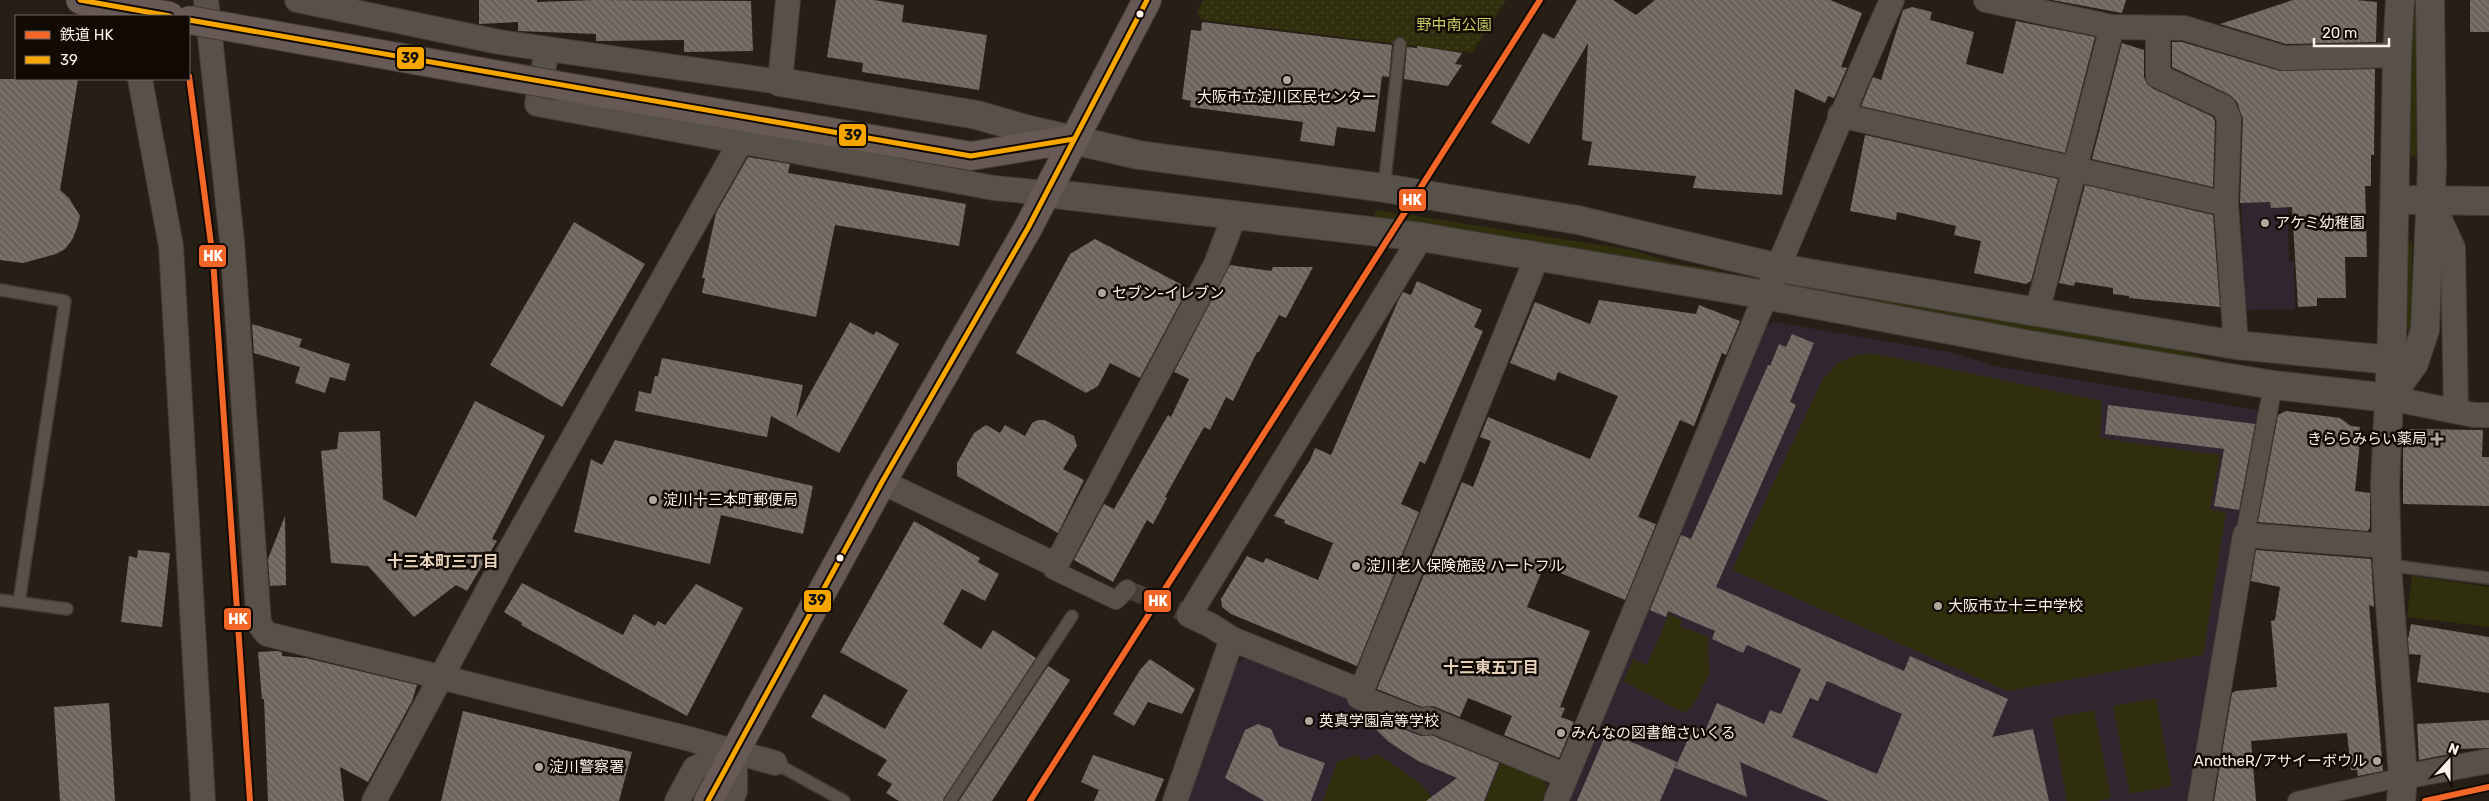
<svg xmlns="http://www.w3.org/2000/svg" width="2489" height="801" font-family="Rubik,'Noto Sans JP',sans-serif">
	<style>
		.education { fill: #31252f }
		.green { fill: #302f0d }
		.park { fill: url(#park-dots) }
		.building { fill: url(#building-back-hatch); fill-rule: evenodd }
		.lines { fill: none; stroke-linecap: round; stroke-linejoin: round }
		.pedestrian-tunnel { stroke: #473e35; stroke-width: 18; stroke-dasharray: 18 9; stroke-linecap: butt }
		.service-casing { stroke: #423c35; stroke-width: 14 }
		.pedestrian-casing { stroke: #423c35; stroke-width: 20 }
		.minor-casing { stroke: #423c35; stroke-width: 26 }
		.tertiary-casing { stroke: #423c35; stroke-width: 30 }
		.trunk-casing { stroke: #423c35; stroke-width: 30 }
		.service { stroke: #58514a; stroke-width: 11 }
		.pedestrian { stroke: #58514a; stroke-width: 18 }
		.minor { stroke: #58514a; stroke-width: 24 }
		.tertiary { stroke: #58514a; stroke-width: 28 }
		.trunk { stroke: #665956; stroke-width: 28 }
		.trunk-bridge-casing { stroke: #423c35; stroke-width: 30; stroke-linecap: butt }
		.trunk-bridge { stroke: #665956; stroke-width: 28 }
		.bus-1-casing { stroke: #120b05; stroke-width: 9 }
		.bus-1 { stroke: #f7a600; stroke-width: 5 }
		.rail-1-casing { stroke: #120b05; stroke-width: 10 }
		.rail-1 { stroke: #f26627; stroke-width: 6 }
		.bus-dot { fill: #fbf0e5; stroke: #120b05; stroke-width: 2 }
		.poi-dot { fill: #b1a79d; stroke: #120b05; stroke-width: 2 }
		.labels { text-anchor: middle; stroke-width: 5; stroke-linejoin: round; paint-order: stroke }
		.park-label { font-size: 15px; fill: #c7cc66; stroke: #120b05 }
		.poi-label { font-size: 15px; fill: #fbf0e5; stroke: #120b05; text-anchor: start }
		.neighbourhood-label { font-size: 16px; font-weight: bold; fill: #e6d1bb; stroke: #120b05 }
		.line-badge { stroke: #120b05; stroke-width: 2 }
		.badge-label { font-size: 14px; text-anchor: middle; font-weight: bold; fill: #fff }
		.pale-badge-label { font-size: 14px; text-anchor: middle; font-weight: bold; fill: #111 }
	</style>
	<defs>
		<pattern id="park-dots" width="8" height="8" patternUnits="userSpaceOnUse" patternTransform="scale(1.25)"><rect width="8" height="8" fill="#302f0d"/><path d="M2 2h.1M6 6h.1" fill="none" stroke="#454324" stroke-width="1.8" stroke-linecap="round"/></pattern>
		<pattern id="building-back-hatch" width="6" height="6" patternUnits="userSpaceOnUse" patternTransform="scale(1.25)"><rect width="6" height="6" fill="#6d655d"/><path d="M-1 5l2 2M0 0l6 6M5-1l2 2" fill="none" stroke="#837b74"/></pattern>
	</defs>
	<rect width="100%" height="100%" fill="#271f16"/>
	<!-- education -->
	<g class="education">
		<polygon points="2239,105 2287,183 2289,262 2294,262 2295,309 2244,310"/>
		<polygon points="1774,322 1950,352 1995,366 2264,411 2192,801 1565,801 1765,328"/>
		<polygon points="1249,657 1544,778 1549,789 1543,801 1186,801 1233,664"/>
	</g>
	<!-- green -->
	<g class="green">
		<polygon points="2413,10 2419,10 2422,154 2418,158 2408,154 2411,14"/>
		<polygon points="1378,210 1632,250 1673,263 1718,270 1717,275 1482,232 1376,217 1374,213"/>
		<polygon points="2407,242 2412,242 2412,329 2410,330 2407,330"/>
		<polygon points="1822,286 2152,343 2229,364 2335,378 2334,383 2218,367 1823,292 1821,290"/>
		<polygon points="1860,354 1877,354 2102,401 2100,438 2220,455 2210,509 2226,513 2203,655 2008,691 1732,570 1823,379 1839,362"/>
		<polygon points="2412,576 2489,587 2489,627 2407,617"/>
		<polygon points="1669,614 1682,620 1680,626 1708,637 1709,674 1693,706 1684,713 1623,681 1633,659 1647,665"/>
		<polygon points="2156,698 2172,786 2130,794 2113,706"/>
		<polygon points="2094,710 2111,798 2097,801 2067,801 2052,718"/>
		<polygon points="1378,754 1421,784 1435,801 1323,801 1337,762 1357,755 1363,761"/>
		<polygon points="1501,763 1543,779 1547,789 1542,801 1485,801"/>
	</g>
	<!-- park -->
	<polygon class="park" points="1204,0 1506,0 1472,53 1202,20 1197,12"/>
	<!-- building -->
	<g class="building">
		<polygon points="479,0 537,0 537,2 595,0 751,1 753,51 684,52 684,40 596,41 596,34 518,31 518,22 479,24"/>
		<polygon points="836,0 874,0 904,5 902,22 987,35 979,90 862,72 863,63 827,57"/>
		<polygon points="1577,0 1613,0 1636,15 1655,0 1830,0 1862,13 1841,67 1847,68 1834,98 1828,96 1825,103 1795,89 1782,195 1693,188 1696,176 1588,165 1592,142 1582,140 1588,43 1529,144 1491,123 1543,33 1554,39"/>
		<polygon points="2052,0 2126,0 2122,13"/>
		<polygon points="2293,0 2356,0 2377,2 2376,42 2286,44 2220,24"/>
		<rect x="2470" y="0" width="19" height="32"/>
		<polygon points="1912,7 1932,12 1930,20 1974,32 1966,64 2003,74 2016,21 2095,37 2065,153 1861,106 1873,77 1881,80 1903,10"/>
		<polygon points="1202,22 1392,45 1389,77 1382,76 1375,132 1337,127 1334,146 1300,141 1303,122 1190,107 1191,101 1182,99 1191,30 1201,31"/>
		<polygon points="2172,42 2182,42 2280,71 2375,69 2374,155 2371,155 2371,186 2365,186 2367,257 2345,257 2346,298 2317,298 2317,306 2298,307 2292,207 2271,208 2270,202 2240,203 2243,119 2237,102 2230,95 2172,67"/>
		<polygon points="2122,43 2144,50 2144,77 2147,84 2152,88 2213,117 2215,122 2213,187 2092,159"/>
		<polygon points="1417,46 1462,53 1455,64 1462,65 1448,86 1404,79 1407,47 1417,48"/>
		<polygon points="0,79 78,79 60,190 69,198 80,216 77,228 72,240 65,249 56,254 23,263 0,260"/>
		<polygon points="1865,135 2058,179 2031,281 2026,284 1974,273 1981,241 1954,235 1956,226 1897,212 1896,220 1850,211"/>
		<polygon points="748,157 790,164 788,173 966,204 959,246 835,225 816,317 702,293 705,278 702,278 716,213"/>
		<polygon points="2085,185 2213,215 2220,307 2129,298 2129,296 2113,294 2113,288 2075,282 2074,286 2059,283"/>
		<polygon points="574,222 645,264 562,407 490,365"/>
		<polygon points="1095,239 1188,288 1140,378 1110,363 1098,386 1086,393 1016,353 1070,254"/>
		<polygon points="1230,265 1271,271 1273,267 1313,267 1286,318 1279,315 1259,352 1257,352 1233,401 1226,397 1210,430 1204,427 1165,497 1167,498 1153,524 1147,520 1113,582 1074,560 1104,504 1114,509 1168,415 1171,417 1189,379 1174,372"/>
		<polygon points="1417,281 1482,310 1474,327 1483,331 1425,464 1420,461 1401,504 1419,512 1357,666 1231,614 1222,607 1221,599 1247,556 1263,563 1266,558 1318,580 1333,543 1284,523 1285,520 1274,516 1310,460 1315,448 1331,455 1398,301 1403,292 1411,295"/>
		<polygon points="1599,300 1696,314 1699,305 1740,321 1726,355 1722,353 1694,426 1680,420 1638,517 1656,524 1625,600 1544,566 1527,607 1590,631 1560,707 1565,708 1561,717 1574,722 1559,758 1504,735 1512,716 1468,698 1460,717 1433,706 1422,707 1377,689 1462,482 1473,487 1491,441 1480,437 1488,417 1590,459 1618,396 1558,372 1555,381 1510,363 1535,302 1590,324"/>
		<polygon points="850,322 874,335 876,331 899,344 839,453 771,416 767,437 635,411 639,391 651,394 655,376 658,376 662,358 803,385 796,418"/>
		<polygon points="252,324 302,339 299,347 350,364 345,381 330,377 325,393 295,383 300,367 254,353"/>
		<path d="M1792 334 1814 343 1790 402 1796 405 1716 587 1904 671 1910 656 2008 699 1992 737 2033 729 2049 801H1829L1740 762 1747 797 1675 768 1694 726 1705 731 1717 703 1764 724 1770 710 1781 714 1801 669 1747 645 1743 653 1712 639 1715 631 1668 611 1666 617 1650 610 1681 535 1691 539 1768 365 1770 366 1779 344 1786 347ZM1827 681 1902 714 1877 774 1792 737 1810 698 1818 701Z"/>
		<polygon points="475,401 545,436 492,539 497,541 467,591 456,585 414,617 368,566 331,563 321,451 337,449 339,432 380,431 383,499 416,517"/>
		<polygon points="2108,405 2255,424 2239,510 2214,506 2224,449 2105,434"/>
		<polygon points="2286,411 2340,418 2351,426 2360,427 2358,442 2360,442 2355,491 2370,493 2370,528 2367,531 2258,522 2278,415"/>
		<polygon points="1038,420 1045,420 1074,436 1077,446 1063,469 1084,480 1058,533 957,476 957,463 974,433 986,425 1000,433 1005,425 1025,436 1032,423"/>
		<polygon points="2410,429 2483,430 2482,457 2489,457 2489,506 2403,504 2403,434"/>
		<polygon points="615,440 813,486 803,534 721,515 710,564 574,532 591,459 602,465"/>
		<polygon points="285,516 286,585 270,586 268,559"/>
		<polygon points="914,521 980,558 978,562 999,574 985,601 962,589 943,624 981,649 993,630 1036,658 943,801 899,801 886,793 892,784 877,775 887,760 811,717 824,694 885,729 908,690 840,652"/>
		<polygon points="138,550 170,553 162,627 121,622 129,556 137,558"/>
		<polygon points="2256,550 2371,559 2374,607 2369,605 2383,771 2358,776 2357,770 2351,770 2347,733 2251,741 2256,801 2214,801 2232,693 2236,691 2277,687 2271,621 2275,620 2280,587 2251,581"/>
		<polygon points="522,583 623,635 634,614 655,626 658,621 665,625 696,584 743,608 687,716 521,625 522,623 504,612"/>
		<polygon points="2411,624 2489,637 2489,693 2417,682 2421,655 2409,654 2408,639"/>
		<polygon points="277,651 282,652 282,656 306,658 417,685 412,701 368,782 340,767 344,801 268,801 264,699 262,699 258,652"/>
		<polygon points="1150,659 1195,689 1182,714 1148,702 1134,726 1113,714 1140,670"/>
		<polygon points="1048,666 1070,680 992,801 959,801"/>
		<polygon points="109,703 115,801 60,801 54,707"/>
		<polygon points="463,711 632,752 619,801 441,801"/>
		<polygon points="1369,716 1421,736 1431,735 1499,763 1484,801 1426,801 1457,778 1418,761 1389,742 1367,721"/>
		<polygon points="2489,720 2489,748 2455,749 2455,753 2419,760 2417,724"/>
		<polygon points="1258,724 1271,729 1279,746 1325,763 1311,801 1264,801 1225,778 1245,730"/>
		<polygon points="1607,731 1677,762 1660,801 1577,801 1605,736 1596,740 1599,732 1606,735"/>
		<polygon points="1093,755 1164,779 1155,801 1094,801 1099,790 1081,782"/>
	</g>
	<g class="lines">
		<!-- pedestrian-tunnel -->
		<polyline class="pedestrian-tunnel" points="1127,589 1189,615"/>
		<!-- service casing -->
		<g class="service-casing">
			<g id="service">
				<polyline points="1384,188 1400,44"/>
				<polyline points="0,290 65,301 19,602"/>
				<polyline points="2387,565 2489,578"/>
				<polyline points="0,600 67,609"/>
				<polyline points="775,763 844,801"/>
				<polyline points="950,801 1072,616"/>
			</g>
		</g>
		<!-- pedestrian casing -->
		<g class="pedestrian-casing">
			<g id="pedestrian">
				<polyline points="2245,535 2273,385"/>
				<polyline points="1056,565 1053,570 1116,600 1127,589"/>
				<polyline points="2297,801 2403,777"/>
			</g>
		</g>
		<!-- minor casing -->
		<g class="minor-casing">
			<g id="minor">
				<polyline points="206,0 232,241 259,624 267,634 690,739 775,763"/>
				<polyline points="297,0 499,42 780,82 788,0"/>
				<polyline points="1986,0 2112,27 2184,28 2284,58 2397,55"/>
				<polyline points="2158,29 2158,76 2224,107 2229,119 2226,204 2236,345"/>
				<polyline points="547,49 537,104 994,188 1046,193"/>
				<polyline points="140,79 171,246 203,801"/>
				<polyline points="1840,115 2226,204"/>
				<polyline points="2431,200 2453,248 2456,411"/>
				<polyline points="1537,257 1359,697 1426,723 1428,719 1566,776"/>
				<polyline points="2037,312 2112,27"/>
				<polyline points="2389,398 2474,415 2489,415"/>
				<polyline points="882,482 1056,565 1216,264 1235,214"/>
				<polyline points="1361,691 1232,639 1212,626 1189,615 1421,237"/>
				<polyline points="2403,777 2489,761"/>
				<polyline points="374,801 506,557 741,141"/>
				<polyline points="677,801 695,768 735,752 735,791 731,801"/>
				<polyline points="1175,801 1232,639"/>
				<path d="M1556 801 1760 309C1805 206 1846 102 1892 0"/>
				<polyline points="2200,801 2245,535 2386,546"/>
			</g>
		</g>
		<!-- tertiary casing -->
		<g class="tertiary-casing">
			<g id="tertiary">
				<polyline points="2400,0 2397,55 2392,335 2385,484 2387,565 2403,777 2401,801"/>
				<polyline points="780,82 977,115 1029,130 1139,155 1384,188 1578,220 1779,268 2037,312 2236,345 2391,360"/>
				<polyline points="1046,193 1421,237 1743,291 2030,345 2273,385 2389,398"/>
				<polyline points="2413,200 2489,201"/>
				<polyline points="2389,398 2414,363 2425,330 2432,166 2430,0"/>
			</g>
		</g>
		<!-- trunk casing -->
		<g class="trunk-casing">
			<g id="trunk">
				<polyline points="561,86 971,156 1074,139"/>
				<polyline points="708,801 882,482 1028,228 1147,0"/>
			</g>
		</g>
		<!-- service -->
		<use href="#service" class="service"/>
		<!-- pedestrian -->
		<use href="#pedestrian" class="pedestrian"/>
		<!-- minor -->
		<use href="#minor" class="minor"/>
		<!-- tertiary -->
		<use href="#tertiary" class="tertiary"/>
		<!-- trunk -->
		<use href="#trunk" class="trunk"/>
		<!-- trunk-bridge casing -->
		<g class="trunk-bridge-casing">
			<g id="trunk-bridge">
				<polyline points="80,0 170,16"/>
				<polyline points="189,20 561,86"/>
			</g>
		</g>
		<!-- trunk-bridge -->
		<use href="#trunk-bridge" class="trunk-bridge"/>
		<!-- bus-1 casing -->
		<g class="bus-1-casing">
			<g id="bus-1">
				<polyline points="80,0 170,16"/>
				<polyline points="189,20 971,156 1074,139"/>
				<polyline points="708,801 882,482 1028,228 1147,0"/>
			</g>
		</g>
		<!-- bus-1 -->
		<use href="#bus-1" class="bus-1"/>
		<!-- rail-1 casing -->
		<g class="rail-1-casing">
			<g id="rail-1">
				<polyline points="189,76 213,259 250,801"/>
				<polyline points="1030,801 1540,0"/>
				<polyline points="2425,801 2489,787"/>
			</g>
		</g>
		<!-- rail-1 -->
		<use href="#rail-1" class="rail-1"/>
	</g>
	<!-- markers -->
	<g class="bus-dot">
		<circle cx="1140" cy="14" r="4.5"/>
		<circle cx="840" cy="558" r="4.5"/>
	</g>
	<g class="poi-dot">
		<circle cx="1287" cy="80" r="5"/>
		<circle cx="2265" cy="223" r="5"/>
		<circle cx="1102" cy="293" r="5"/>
		<path d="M2434.5 431.5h5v5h5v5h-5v5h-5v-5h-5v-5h5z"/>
		<circle cx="653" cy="500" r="5"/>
		<circle cx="1356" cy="566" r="5"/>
		<circle cx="1938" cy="606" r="5"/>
		<circle cx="1309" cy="721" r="5"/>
		<circle cx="1561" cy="733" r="5"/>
		<circle cx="2377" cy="761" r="5"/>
		<circle cx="539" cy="767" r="5"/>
	</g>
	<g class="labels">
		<!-- park labels -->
		<g class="park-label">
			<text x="1454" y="30">野中南公園</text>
		</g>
		<!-- poi labels -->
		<g class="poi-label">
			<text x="1287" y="102" text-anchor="middle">大阪市立淀川区民センター</text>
			<text x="2275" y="228">アケミ幼稚園</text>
			<text x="1112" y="298">セブン-イレブン</text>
			<text x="2427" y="444" text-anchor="end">きららみらい薬局</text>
			<text x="663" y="505">淀川十三本町郵便局</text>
			<text x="1366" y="571">淀川老人保険施設 ハートフル</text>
			<text x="1948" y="611">大阪市立十三中学校</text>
			<text x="1319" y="726">英真学園高等学校</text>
			<text x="1571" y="738">みんなの図書館さいくる</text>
			<text x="2367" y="766" text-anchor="end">AnotheR/アサイーボウル</text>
			<text x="549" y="772">淀川警察署</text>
		</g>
		<!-- neighbourhood labels -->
		<g class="neighbourhood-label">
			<text x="443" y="567">十三本町三丁目</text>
			<text x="1491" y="673">十三東五丁目</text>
		</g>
	</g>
	<g class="line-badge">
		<rect x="396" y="46" width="29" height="24" rx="5" fill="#f7a600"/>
		<rect x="838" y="123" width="29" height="24" rx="5" fill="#f7a600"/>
		<rect x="1398" y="188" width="29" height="24" rx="5" fill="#f26627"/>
		<rect x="198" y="244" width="29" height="24" rx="5" fill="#f26627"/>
		<rect x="803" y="589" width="29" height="24" rx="5" fill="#f7a600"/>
		<rect x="1143" y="589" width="29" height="24" rx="5" fill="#f26627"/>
		<rect x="223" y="607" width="29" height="24" rx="5" fill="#f26627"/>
	</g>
	<g class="badge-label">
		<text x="1412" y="205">HK</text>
		<text x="213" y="261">HK</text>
		<text x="1158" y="606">HK</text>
		<text x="238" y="624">HK</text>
	</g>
	<g class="pale-badge-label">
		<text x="410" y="63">39</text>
		<text x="853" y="140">39</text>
		<text x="817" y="605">39</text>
	</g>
	<!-- legend -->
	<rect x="15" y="15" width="175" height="65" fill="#120b05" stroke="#6f675f"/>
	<rect x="25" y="31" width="25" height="8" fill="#f26627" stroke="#6f675f"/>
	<text x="60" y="40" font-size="15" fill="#fbf0e5">鉄道 HK</text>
	<rect x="25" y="56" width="25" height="8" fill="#f7a600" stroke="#6f675f"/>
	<text x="60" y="65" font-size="15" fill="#fbf0e5">39</text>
	<!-- north arrow -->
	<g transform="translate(2449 761) rotate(21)" stroke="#120b05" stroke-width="4" paint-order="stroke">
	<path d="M0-4L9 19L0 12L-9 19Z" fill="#fbf0e5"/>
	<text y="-8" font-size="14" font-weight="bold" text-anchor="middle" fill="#fbf0e5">N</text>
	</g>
	<!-- scale -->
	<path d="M2314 38v8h75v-8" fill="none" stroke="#fbf0e5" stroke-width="2.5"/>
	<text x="2322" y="38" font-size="15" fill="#fbf0e5" stroke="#120b05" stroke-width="4" paint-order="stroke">20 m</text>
</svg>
